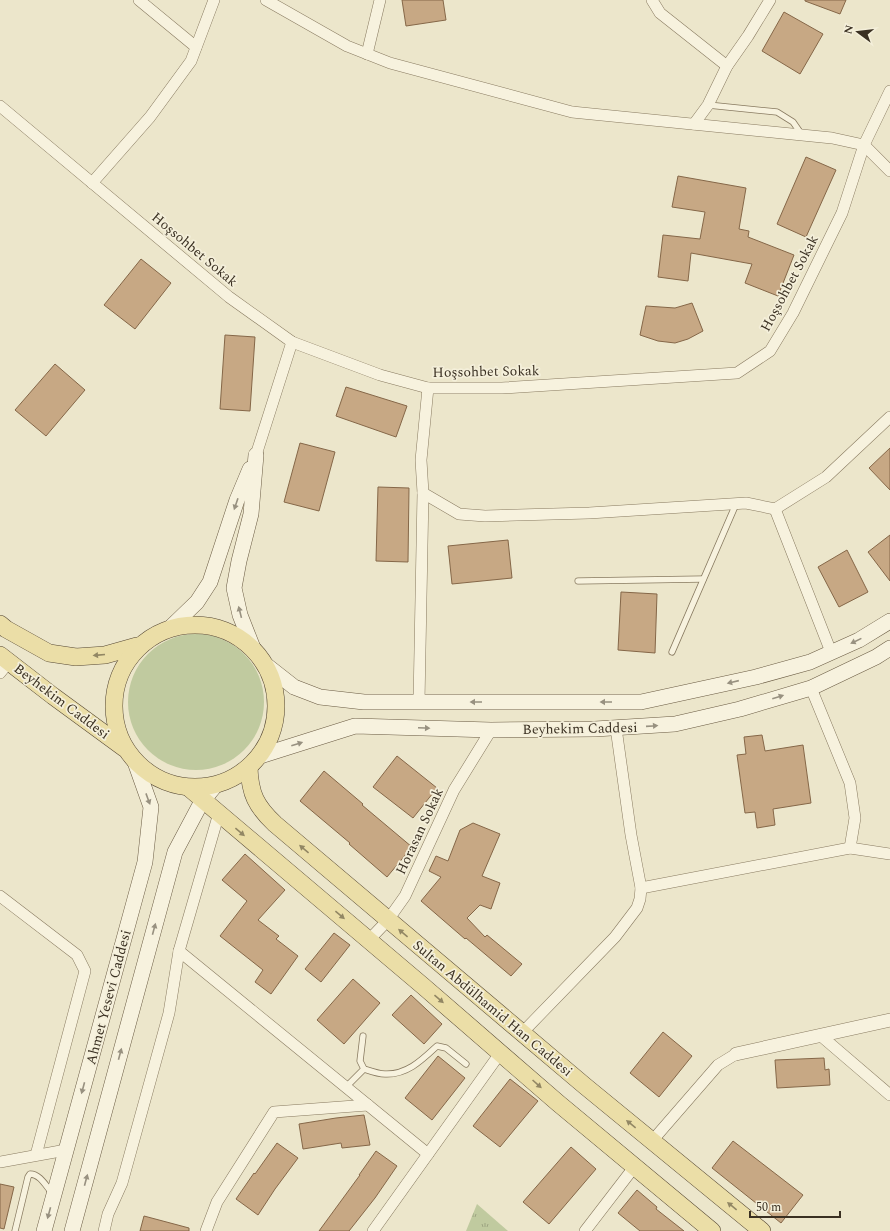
<svg xmlns="http://www.w3.org/2000/svg" width="890" height="1231" font-family="Spectral,serif">
	<style>
		.grass { fill: #c0ca9f }
		.park { fill: url(#park-tufts) }
		.building { fill: #c7a884; stroke: #856748 }
		.lines { fill: none; stroke-linecap: round; stroke-linejoin: round }
		.service-casing { stroke: #887a60; stroke-width: 7 }
		.minor-casing { stroke: #887a60; stroke-width: 12 }
		.tertiary-casing { stroke: #887a60; stroke-width: 14 }
		.secondary-casing { stroke: #6a5b43; stroke-width: 16 }
		.primary-casing { stroke: #564834; stroke-width: 18 }
		.service { stroke: #f7f2de; stroke-width: 5.5 }
		.minor { stroke: #f7f2de; stroke-width: 11 }
		.tertiary { stroke: #f7f2de; stroke-width: 13 }
		.secondary { stroke: #f7f2de; stroke-width: 15 }
		.primary { stroke: #ebdea7; stroke-width: 17 }
		.oneway { fill: #989180 }
		.oneway2 { fill: #928764 }
		.labels { text-anchor: middle; stroke-width: 3.5; stroke-linejoin: round; paint-order: stroke }
		.street-label { font-size: 14px; fill: #3a3022; stroke: #f4efda }
	</style>
	<defs>
		<pattern id="park-tufts" width="24" height="20" patternUnits="userSpaceOnUse"><rect width="24" height="20" fill="#c0ca9f"/><path d="M3 7l-1-3M5 7V3M7 7l1-3M15 17l-1-3M17 17v-4M19 17l1-3" fill="none" stroke="#9da481"/></pattern>
	</defs>
	<rect width="100%" height="100%" fill="#ece6cb"/>
	<!-- grass -->
	<circle class="grass" cx="196" cy="702" r="68"/>
	<!-- park -->
	<polygon class="park" points="477,1204 508,1231 466,1231"/>
	<!-- building -->
	<g class="building">
		<polygon points="402,0 443,0 446,20 406,26"/>
		<polygon points="805,0 846,0 840,14 805,1"/>
		<polygon points="784,12 823,34 800,74 762,51"/>
		<polygon points="806,157 836,170 806,237 777,224"/>
		<polygon points="678,176 746,188 739,229 749,231 748,237 794,255 778,296 745,283 752,264 691,253 688,281 658,277 663,235 700,239 705,212 672,207"/>
		<polygon points="141,259 171,283 135,329 104,305"/>
		<polygon points="692,303 703,331 688,339 675,343 658,341 640,335 646,306 675,308"/>
		<polygon points="225,335 255,337 250,411 220,409"/>
		<polygon points="55,364 85,390 46,436 15,410"/>
		<polygon points="346,387 407,406 396,437 336,416"/>
		<polygon points="300,443 335,452 319,511 284,502"/>
		<polygon points="890,448 890,490 869,468"/>
		<polygon points="378,487 409,488 408,562 376,561"/>
		<polygon points="890,535 890,581 868,552"/>
		<polygon points="508,540 512,578 452,584 448,546"/>
		<polygon points="847,550 868,592 839,607 818,567"/>
		<polygon points="621,592 657,594 655,653 618,650"/>
		<polygon points="762,735 765,751 803,745 811,803 773,809 775,825 757,828 755,812 745,813 737,755 746,754 744,737"/>
		<polygon points="397,756 437,788 413,818 373,787"/>
		<polygon points="324,771 363,804 362,805 412,847 387,877 349,844 350,843 300,801"/>
		<polygon points="473,823 500,834 482,876 500,883 491,909 480,905 467,918 485,937 487,935 522,964 511,976 466,938 465,939 421,901 441,877 429,871 436,856 448,861 460,830"/>
		<polygon points="245,854 285,890 258,920 279,936 276,939 298,956 271,994 255,982 263,970 220,936 247,901 222,880"/>
		<polygon points="334,933 350,945 321,982 305,969"/>
		<polygon points="353,979 380,1003 344,1044 317,1020"/>
		<polygon points="411,995 442,1024 424,1044 392,1015"/>
		<polygon points="663,1032 692,1056 659,1097 630,1073"/>
		<polygon points="438,1056 465,1078 432,1120 405,1098"/>
		<polygon points="824,1058 825,1070 829,1069 830,1085 777,1088 775,1060"/>
		<polygon points="510,1079 538,1101 500,1147 473,1126"/>
		<polygon points="364,1115 370,1145 342,1148 341,1143 303,1149 299,1124 336,1118"/>
		<polygon points="733,1141 803,1195 781,1223 712,1168"/>
		<polygon points="277,1143 298,1158 275,1189 258,1215 236,1199 254,1173 255,1174"/>
		<polygon points="571,1147 596,1169 549,1224 523,1202"/>
		<polygon points="376,1151 397,1166 375,1198 349,1231 319,1231 360,1175 359,1175"/>
		<polygon points="0,1184 14,1187 4,1229 0,1228"/>
		<polygon points="637,1190 657,1207 656,1209 684,1231 640,1231 618,1213"/>
		<polygon points="144,1216 189,1228 189,1231 140,1231"/>
	</g>
	<g class="lines">
		<!-- service casing -->
		<g class="service-casing">
			<g id="service">
				<polyline points="708,105 777,112 793,122 802,135"/>
				<polyline points="578,581 703,579"/>
				<polyline points="672,652 736,504"/>
				<path d="M364 1069C370 1071 378 1074 385 1074 407 1075 422 1060 437 1046L446 1048 466 1064"/>
				<polyline points="346,1087 364,1069 360,1061 363,1036"/>
				<path d="M15 1231 28 1177 30 1174C40 1174 46 1186 52 1193"/>
			</g>
		</g>
		<!-- minor casing -->
		<g class="minor-casing">
			<g id="minor">
				<polyline points="139,0 196,47"/>
				<polyline points="266,0 347,46 390,63 572,112 832,138 864,145 890,171"/>
				<polyline points="652,0 660,13 727,66"/>
				<polyline points="367,54 380,0"/>
				<polyline points="0,106 229,297 292,342 380,375 428,388 502,388 737,373 770,351 793,313 842,213 864,145 890,91"/>
				<polyline points="694,124 708,105 727,66 748,36 770,0"/>
				<polyline points="92,183 150,117 191,61 214,0"/>
				<polyline points="428,388 421,460 423,493 459,514 485,516 589,513 746,503 775,509 826,477 890,417"/>
				<polyline points="256,455 292,342"/>
				<polyline points="775,509 831,652"/>
				<polyline points="0,673 9,662"/>
				<polyline points="811,688 850,783 855,818 850,848"/>
				<polyline points="419,702 423,493"/>
				<polyline points="641,888 850,848 890,854"/>
				<polyline points="0,896 77,955 85,971 36,1155"/>
				<polyline points="369,940 388,920 405,896 454,790 491,730"/>
				<polyline points="179,951 428,1154"/>
				<polyline points="522,1033 615,937 637,908 640,899 641,888 631,835 616,728"/>
				<polyline points="820,1035 890,1095"/>
				<polyline points="652,1141 718,1065 736,1054"/>
				<polyline points="0,1162 66,1150"/>
				<polyline points="104,1231 108,1214 122,1183 169,1013 179,951 219,813"/>
				<polyline points="206,1231 217,1202 274,1112 368,1105"/>
				<polyline points="373,1231 501,1052"/>
				<polyline points="585,1231 635,1166"/>
			</g>
		</g>
		<!-- tertiary casing -->
		<g class="tertiary-casing">
			<polyline id="tertiary" points="736,1054 890,1020"/>
		</g>
		<!-- secondary casing -->
		<g class="secondary-casing">
			<g id="secondary">
				<polyline points="169,629 197,602 210,582 237,500 250,469"/>
				<polyline points="253,648 240,615 234,588 239,561 251,514 256,455"/>
				<polyline points="266,665 294,687 320,697 364,702 641,702 756,677 810,662 859,640 890,621"/>
				<polyline points="260,756 355,726 491,730 595,729 675,724 740,709 811,688 876,657 890,648"/>
				<polyline points="44,1231 145,862 151,807 135,762"/>
				<polyline points="72,1231 175,852 201,803 215,786"/>
			</g>
		</g>
		<!-- primary casing -->
		<g class="primary-casing">
			<g id="primary">
				<polyline points="0,624 6,629 49,653 76,657 105,655 137,646"/>
				<circle cx="195" cy="706" r="81"/>
				<polyline points="0,655 53,696 124,748"/>
				<path d="M249 768C250 794 256 806 275 824L585 1086 762 1231"/>
				<polyline points="189,788 423,986 558,1103 712,1231"/>
			</g>
		</g>
		<!-- service -->
		<use href="#service" class="service"/>
		<!-- minor -->
		<use href="#minor" class="minor"/>
		<!-- tertiary -->
		<use href="#tertiary" class="tertiary"/>
		<!-- secondary -->
		<use href="#secondary" class="secondary"/>
		<!-- primary -->
		<use href="#primary" class="primary"/>
	</g>
	<!-- one-way arrows -->
	<defs><path id="oneway-solid" d="M-6-.8H1V-3.2L6.5 0L1 3.2V.8H-6Z"/></defs>
	<g class="oneway">
		<use href="#oneway-solid" transform="translate(236 504) rotate(109)"/>
		<use href="#oneway-solid" transform="translate(240 612) rotate(-104)"/>
		<use href="#oneway-solid" transform="translate(856 641) rotate(154)"/>
		<use href="#oneway-solid" transform="translate(733 682) rotate(167)"/>
		<use href="#oneway-solid" transform="translate(778 697) rotate(-17)"/>
		<use href="#oneway-solid" transform="translate(476 702) rotate(-180)"/>
		<use href="#oneway-solid" transform="translate(606 702) rotate(-180)"/>
		<use href="#oneway-solid" transform="translate(652 726) rotate(-4)"/>
		<use href="#oneway-solid" transform="translate(424 728) rotate(2)"/>
		<use href="#oneway-solid" transform="translate(297 744) rotate(-18)"/>
		<use href="#oneway-solid" transform="translate(148 799) rotate(70)"/>
		<use href="#oneway-solid" transform="translate(154 929) rotate(-75)"/>
		<use href="#oneway-solid" transform="translate(120 1054) rotate(-75)"/>
		<use href="#oneway-solid" transform="translate(83 1088) rotate(105)"/>
		<use href="#oneway-solid" transform="translate(86 1180) rotate(-75)"/>
		<use href="#oneway-solid" transform="translate(49 1213) rotate(105)"/>
	</g>
	<g class="oneway2">
		<use href="#oneway-solid" transform="translate(99 655) rotate(175)"/>
		<use href="#oneway-solid" transform="translate(240 832) rotate(40)"/>
		<use href="#oneway-solid" transform="translate(304 849) rotate(-140)"/>
		<use href="#oneway-solid" transform="translate(340 915) rotate(40)"/>
		<use href="#oneway-solid" transform="translate(403 933) rotate(-140)"/>
		<use href="#oneway-solid" transform="translate(439 999) rotate(41)"/>
		<use href="#oneway-solid" transform="translate(537 1084) rotate(42)"/>
		<use href="#oneway-solid" transform="translate(631 1124) rotate(-141)"/>
		<use href="#oneway-solid" transform="translate(732 1206) rotate(-141)"/>
	</g>
	<g class="labels">
		<!-- street labels -->
		<g class="street-label">
			<text transform="translate(195 249) rotate(40)" y="5">Hoşsohbet Sokak</text>
			<text transform="translate(789 283) rotate(-62)" y="5">Hoşsohbet Sokak</text>
			<text transform="translate(486 371) rotate(-1)" y="5">Hoşsohbet Sokak</text>
			<text transform="translate(62 701) rotate(37)" y="5">Beyhekim Caddesi</text>
			<text transform="translate(580 728) rotate(-1)" y="5">Beyhekim Caddesi</text>
			<text transform="translate(419 831) rotate(-65)" y="5">Horasan Sokak</text>
			<text transform="translate(108 997) rotate(-75)" y="5">Ahmet Yesevi Caddesi</text>
			<text transform="translate(493 1008) rotate(40)" y="5">Sultan Abdülhamid Han Caddesi</text>
		</g>
	</g>
	<!-- north arrow -->
	<g transform="translate(858 32) rotate(285)" stroke="#f4efda" stroke-width="3" paint-order="stroke">
	<path d="M0-3L7 15L0 10L-7 15Z" fill="#3a3022"/>
	<text y="-6" font-size="11" font-weight="bold" text-anchor="middle" fill="#3a3022">N</text>
	</g>
	<!-- scale -->
	<path d="M750 1211v6h90v-6" fill="none" stroke="#3a3022" stroke-width="2"/>
	<text x="756" y="1211" font-size="12" fill="#3a3022" stroke="#f4efda" stroke-width="3" paint-order="stroke">50 m</text>
</svg>
